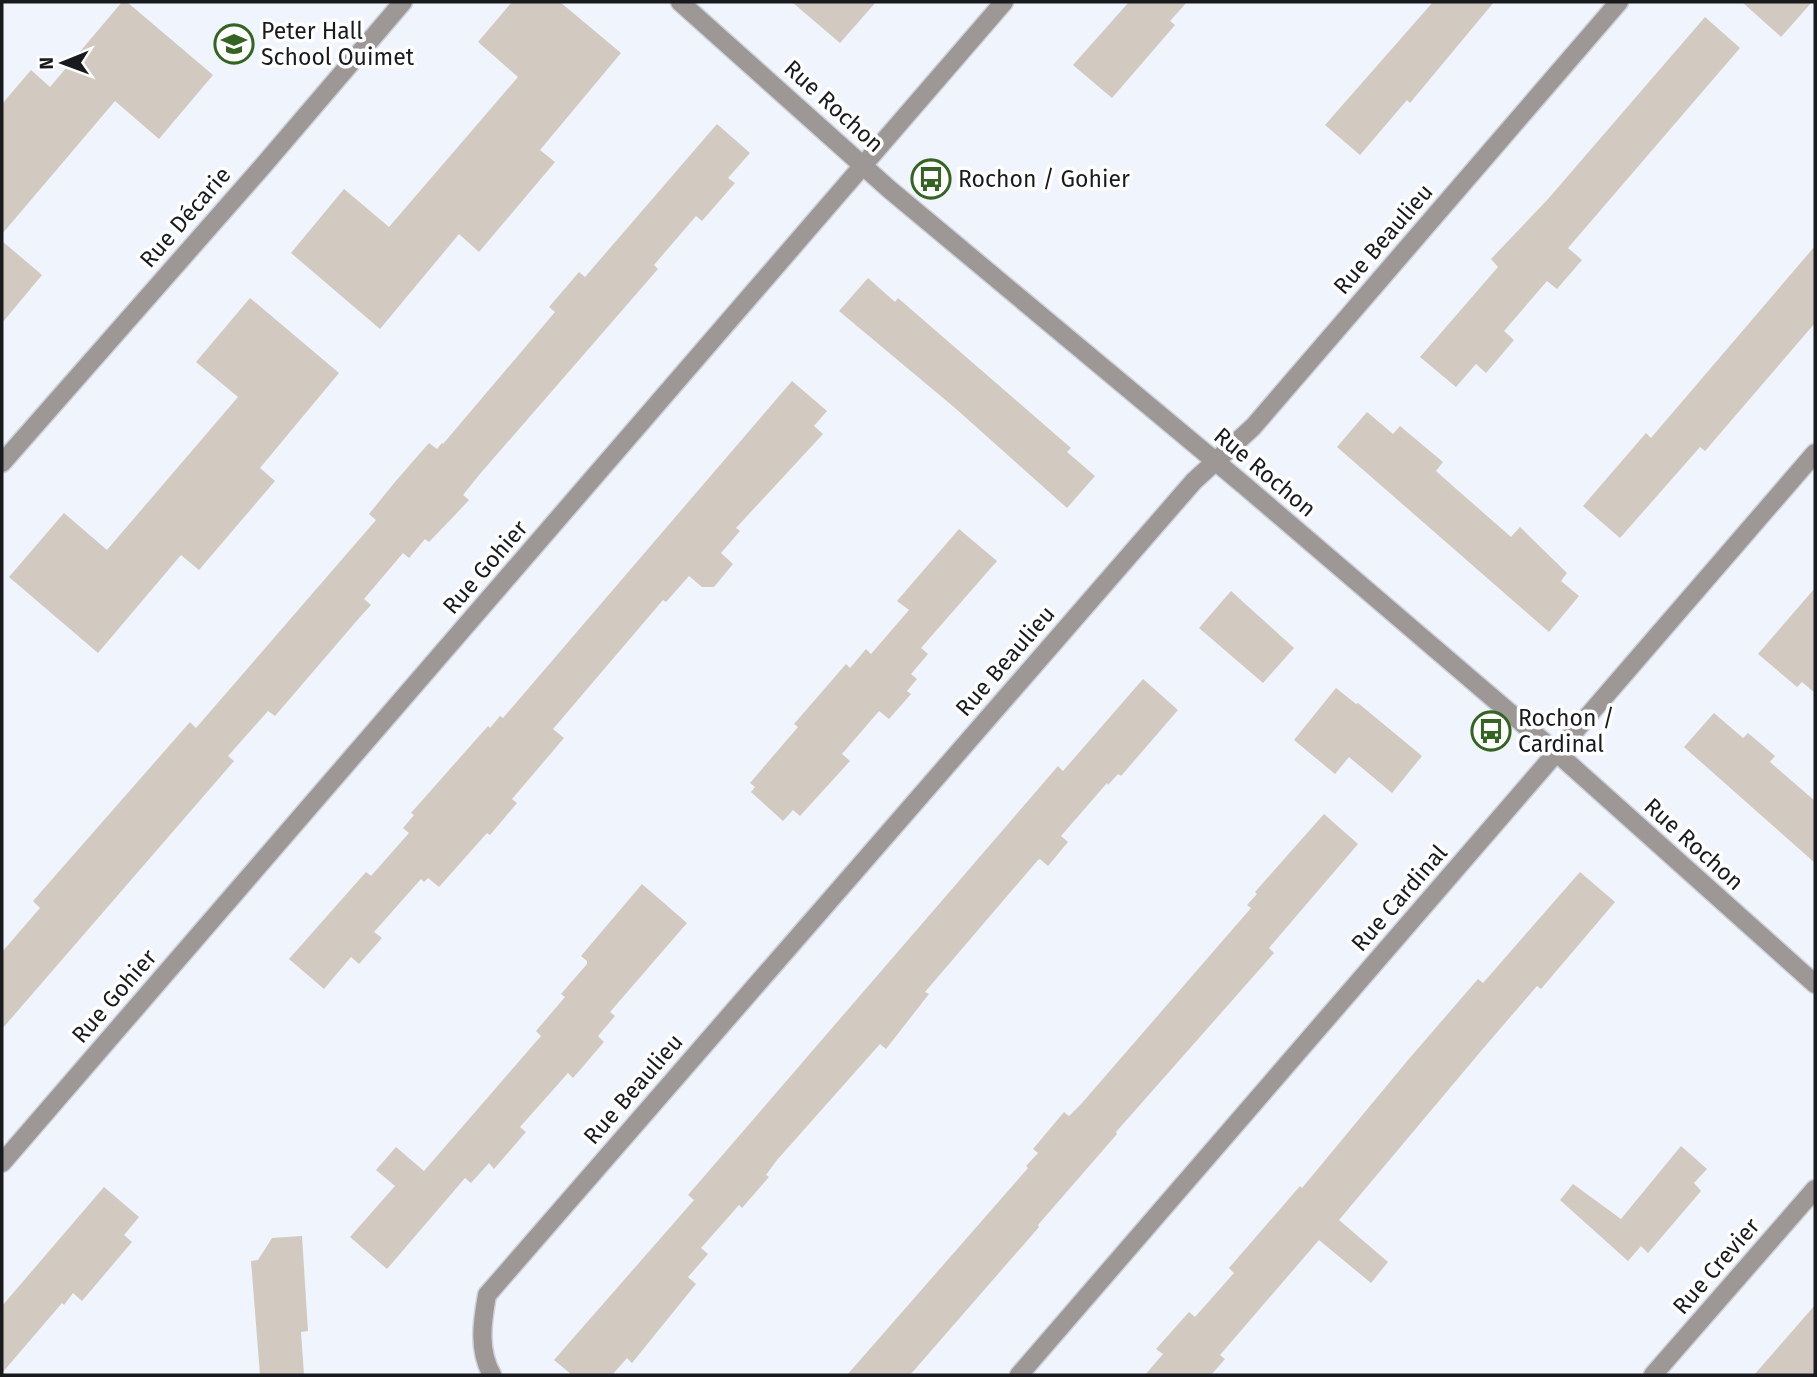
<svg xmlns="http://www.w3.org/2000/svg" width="1817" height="1377" font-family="'Fira Sans',sans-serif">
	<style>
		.building { fill: #d2c9c0 }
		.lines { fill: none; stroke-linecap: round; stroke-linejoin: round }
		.minor-casing { stroke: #ced1d9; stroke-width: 21 }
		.minor { stroke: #9d9796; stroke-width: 18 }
		.labels { text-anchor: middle; stroke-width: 7; stroke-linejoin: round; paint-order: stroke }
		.poi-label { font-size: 23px; fill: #191a1e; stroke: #fff; text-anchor: start }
		.street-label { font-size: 23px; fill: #191a1e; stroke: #fff }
	</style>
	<rect width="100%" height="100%" fill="#f0f4fd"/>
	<!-- building -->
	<g class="building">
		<polygon points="122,2 127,2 213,75 159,139 115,101 2,234 2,104 31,70 50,87"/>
		<polygon points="512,2 560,2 621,53 540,150 555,162 479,252 459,234 380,329 291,253 344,189 389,227 518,77 478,42"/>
		<polygon points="792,2 876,2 840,43"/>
		<polygon points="1129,2 1187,2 1170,21 1175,25 1112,98 1073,65"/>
		<polygon points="1433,2 1494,2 1410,103 1407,100 1360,155 1325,125"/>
		<polygon points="1742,2 1812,2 1781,37"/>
		<polygon points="1705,17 1740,48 1568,248 1582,260 1557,289 1547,281 1504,331 1514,340 1486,373 1476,364 1456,387 1420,357 1498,267 1491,259 1548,199"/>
		<polygon points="717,124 750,153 728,178 735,183 702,221 696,216 654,265 658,269 479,475 463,495 469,500 455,515 429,542 425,539 409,558 403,553 364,599 371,605 360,617 275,716 268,711 228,756 234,761 2,1029 2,952 40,908 33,901 190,722 196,728 376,520 369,514 395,482 429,443 437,449 442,443 443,444 555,312 549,307 579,272 585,277"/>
		<polygon points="2,241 42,275 2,323"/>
		<polygon points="1815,246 1815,323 1705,451 1700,447 1620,538 1583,506 1646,433 1651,438"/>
		<polygon points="868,278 895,302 898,298 1071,448 1067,452 1095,476 1067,508 955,408 839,311"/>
		<polygon points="250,298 339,373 260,468 275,481 199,570 181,555 98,653 9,577 64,513 107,550 238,397 196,362"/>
		<polygon points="792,381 827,411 814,426 823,434 736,528 740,531 721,553 733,564 714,587 702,587 689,576 666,602 663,600 553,729 564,738 512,799 517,803 490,835 487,833 439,887 428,878 424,882 421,879 374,932 382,938 359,964 351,957 324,989 289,959 366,872 371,876 409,833 403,828 414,815 411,813 488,726 490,728 500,716 503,718"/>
		<polygon points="1367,412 1393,434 1400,426 1443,462 1436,471 1454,487 1511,537 1520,527 1567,573 1561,581 1579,596 1549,632 1337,447"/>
		<polygon points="959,529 997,561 921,648 928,654 911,674 917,679 907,691 911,694 889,719 879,711 842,754 850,761 800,816 793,810 783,821 751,792 755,787 750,783 798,727 794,724 846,664 850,668 866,649 871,654 909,610 897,601"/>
		<polygon points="1815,588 1815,693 1802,682 1797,687 1758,654"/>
		<polygon points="1231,591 1294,648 1263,683 1199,628"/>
		<polygon points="1143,679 1178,710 1121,776 1118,774 1108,785 1107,783 1061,836 1068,842 1048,866 1040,859 1038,860 925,992 929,994 886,1049 880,1044 777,1160 766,1175 769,1177 742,1208 739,1205 701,1248 708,1254 688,1277 696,1284 632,1363 627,1358 612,1375 572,1375 554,1360 694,1200 688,1195 1058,766 1063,771"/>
		<polygon points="1336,688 1356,704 1358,703 1422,756 1392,793 1349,757 1335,774 1294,740"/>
		<polygon points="1714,713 1743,738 1748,733 1775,756 1770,762 1815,801 1815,863 1684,747"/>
		<polygon points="1324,814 1358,844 1269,948 1274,953 1116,1132 1117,1134 1038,1225 1039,1227 910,1375 847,1375 1028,1168 1026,1166 1038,1153 1033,1149 1064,1112 1069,1116 1082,1103 1251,908 1247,905 1257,894 1255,892"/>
		<polygon points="1580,872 1615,902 1541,989 1537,986 1481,1051 1339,1220 1388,1262 1371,1283 1319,1240 1220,1355 1225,1359 1211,1375 1145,1375 1163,1354 1156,1349 1189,1312 1195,1317 1234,1273 1229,1268 1300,1186 1302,1188 1408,1060 1478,979 1483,983"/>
		<polygon points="642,884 687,923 610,1012 615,1016 598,1036 604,1042 573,1078 568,1073 520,1127 526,1132 494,1169 489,1163 471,1183 465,1178 387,1269 350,1237 395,1186 376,1170 396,1147 424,1171 541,1036 536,1031 565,997 561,994 587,964 587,961 581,956"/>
		<polygon points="1681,1146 1707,1169 1694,1183 1701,1191 1648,1253 1641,1246 1628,1261 1560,1200 1573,1184 1621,1219"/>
		<polygon points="104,1187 139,1217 124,1235 132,1242 82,1301 73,1293 64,1305 62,1303 2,1373 2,1306"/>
		<polygon points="302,1236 308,1331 301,1332 304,1375 260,1375 251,1261 258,1260 272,1238"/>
		<polygon points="1815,1305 1815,1375 1754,1375"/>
	</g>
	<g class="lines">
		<!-- minor casing -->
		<g class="minor-casing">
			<g id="minor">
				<polyline points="680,2 889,189 1245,486 1557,753 1815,984"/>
				<polyline points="2,463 262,167 403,2"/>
				<polyline points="2,1163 1004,2"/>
				<path d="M492 1375C478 1350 482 1323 487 1295L1194 481 1253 427 1619 2"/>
				<polyline points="1019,1375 1815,453"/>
				<polyline points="1653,1375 1815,1189"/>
			</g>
		</g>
		<!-- minor -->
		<use href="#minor" class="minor"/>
	</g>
	<!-- icons -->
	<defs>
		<g id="school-ring" transform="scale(2.0125)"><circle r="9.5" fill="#fff" stroke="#356323" stroke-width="1.5"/><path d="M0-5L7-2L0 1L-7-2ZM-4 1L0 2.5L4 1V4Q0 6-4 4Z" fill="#356323"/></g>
		<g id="bus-ring" transform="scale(2.0125)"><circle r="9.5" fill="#fff" stroke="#356323" stroke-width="1.5"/><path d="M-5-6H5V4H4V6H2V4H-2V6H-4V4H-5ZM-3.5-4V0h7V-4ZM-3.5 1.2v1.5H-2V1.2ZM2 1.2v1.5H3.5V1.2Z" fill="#356323"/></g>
	</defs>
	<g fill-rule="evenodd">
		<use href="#school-ring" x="234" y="44"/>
		<use href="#bus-ring" x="931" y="179"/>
		<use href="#bus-ring" x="1491" y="731"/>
	</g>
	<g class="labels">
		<!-- poi labels -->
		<g class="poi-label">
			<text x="261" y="39">Peter Hall<tspan x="261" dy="26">School Ouimet</tspan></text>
			<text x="958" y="187">Rochon / Gohier</text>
			<text x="1518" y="726">Rochon /<tspan x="1518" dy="26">Cardinal</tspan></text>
		</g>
		<!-- street labels -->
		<g class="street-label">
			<text transform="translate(834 106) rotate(42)" y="8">Rue Rochon</text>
			<text transform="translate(185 217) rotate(-49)" y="8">Rue Décarie</text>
			<text transform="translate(1383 239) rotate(-49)" y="8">Rue Beaulieu</text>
			<text transform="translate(1265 472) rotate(40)" y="8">Rue Rochon</text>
			<text transform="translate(485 567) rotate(-49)" y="8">Rue Gohier</text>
			<text transform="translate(1005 661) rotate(-49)" y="8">Rue Beaulieu</text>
			<text transform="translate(1694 844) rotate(42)" y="8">Rue Rochon</text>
			<text transform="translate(1399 898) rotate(-49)" y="8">Rue Cardinal</text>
			<text transform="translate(114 996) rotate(-49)" y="8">Rue Gohier</text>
			<text transform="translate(633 1089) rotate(-49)" y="8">Rue Beaulieu</text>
			<text transform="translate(1716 1266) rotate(-49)" y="8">Rue Crevier</text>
		</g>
	</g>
	<!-- border -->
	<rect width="1817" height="1377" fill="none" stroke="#191a1e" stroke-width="7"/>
	<!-- north arrow -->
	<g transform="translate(63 63) rotate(269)" stroke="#ffffff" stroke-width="5" paint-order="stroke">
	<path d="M0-5L12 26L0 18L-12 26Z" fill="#191a1e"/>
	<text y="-10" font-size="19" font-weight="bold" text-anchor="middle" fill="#191a1e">N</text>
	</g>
</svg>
